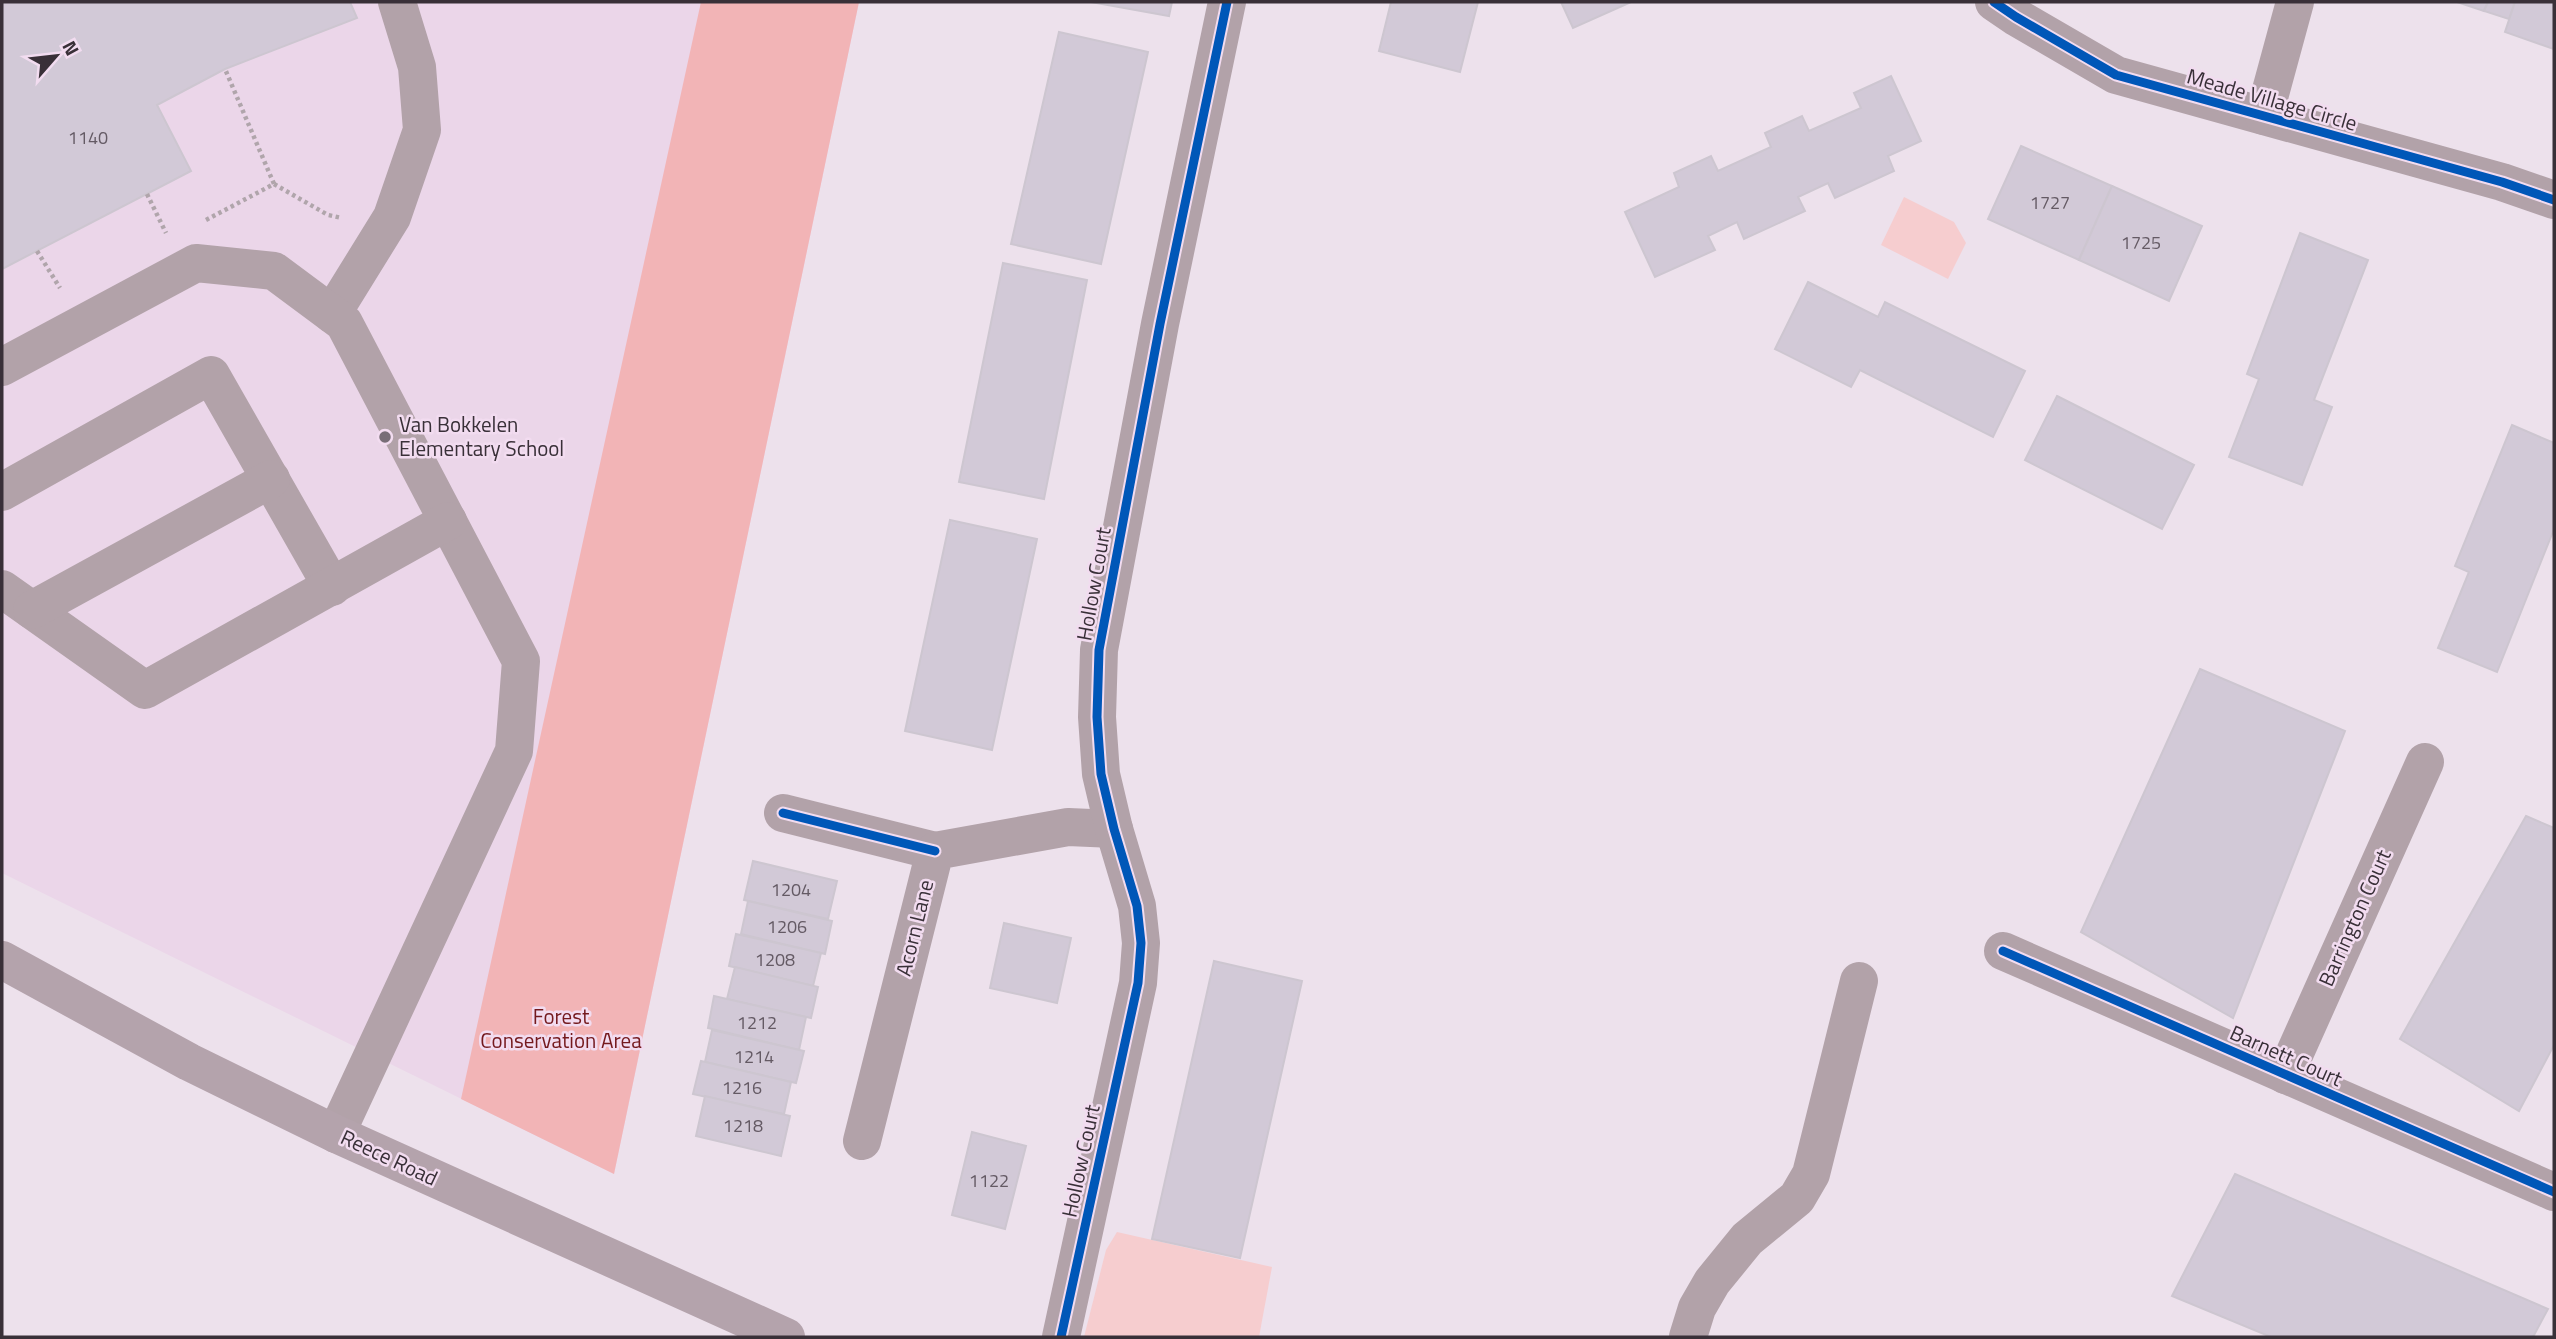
<svg xmlns="http://www.w3.org/2000/svg" width="2556" height="1339" font-family="'Titillium Web',sans-serif">
	<style>
		.built { fill: #ebd6e9 }
		.green { fill: #f6cdcf }
		.forest { fill: #f2b4b6 }
		.building { fill: #d2c9d7; stroke: #cdc6d0; stroke-width: 2 }
		.lines { fill: none; stroke-linecap: round; stroke-linejoin: round }
		.path { stroke: #b0a5ab; stroke-width: 4.5; stroke-dasharray: 3.5 3.5; stroke-linecap: butt }
		.minor { stroke: #b2a2a9; stroke-width: 38 }
		.major { stroke: #b4a3ac; stroke-width: 38 }
		.cycleway-casing { stroke: #f2dcf0; stroke-width: 13 }
		.cycleway { stroke: #0057b8; stroke-width: 9 }
		.poi-dot { fill: #786e77; stroke: #f2dcf0; stroke-width: 2.5 }
		.labels { text-anchor: middle; stroke-width: 5; stroke-linejoin: round; paint-order: stroke }
		.number-label { font-size: 18px; fill: #645a64 }
		.street-label { font-size: 21px; fill: #393038; stroke: #f2dcf0 }
		.poi-label { font-size: 21px; fill: #393038; stroke: #f2dcf0; text-anchor: start }
		.park-label { font-size: 21px; fill: #74191d; stroke: #f2dcf0 }
	</style>
	<rect width="100%" height="100%" fill="#ede1ec"/>
	<!-- built -->
	<polygon class="built" points="2,2 859,2 614,1174 2,873"/>
	<!-- green -->
	<g class="green">
		<polygon points="1904,197 1954,222 1966,243 1948,279 1881,245"/>
		<polygon points="1117,1232 1272,1267 1259,1337 1084,1337 1106,1250"/>
	</g>
	<!-- forest -->
	<polygon class="forest" points="701,2 859,2 614,1174 461,1099"/>
	<!-- building -->
	<g class="building">
		<polygon points="2,2 350,2 357,18 225,69 157,105 191,171 2,269"/>
		<polygon points="1091,2 1172,2 1169,16"/>
		<polygon points="1391,2 1478,2 1460,72 1379,51"/>
		<polygon points="1561,2 1631,2 1573,28"/>
		<polygon points="2457,2 2488,2 2484,11"/>
		<polygon points="2488,2 2515,2 2509,19 2484,11"/>
		<polygon points="2515,2 2554,2 2554,49 2505,32"/>
		<polygon points="1059,32 1148,52 1101,264 1011,244"/>
		<polygon points="1891,76 1921,141 1888,156 1894,171 1835,198 1828,183 1798,197 1805,211 1744,239 1737,222 1708,236 1715,250 1655,277 1625,212 1679,187 1674,173 1711,156 1718,171 1771,147 1765,133 1802,116 1809,131 1861,108 1854,93"/>
		<polygon points="2021,146 2112,186 2079,260 1988,219"/>
		<polygon points="2112,186 2202,226 2169,301 2079,260"/>
		<polygon points="2300,233 2368,260 2314,400 2332,407 2302,485 2229,457 2259,379 2247,374"/>
		<polygon points="1003,263 1087,280 1044,499 959,482"/>
		<polygon points="1808,282 1878,317 1885,302 2025,371 1993,437 1860,370 1851,387 1775,349"/>
		<polygon points="2057,396 2194,465 2162,529 2025,460"/>
		<polygon points="2512,425 2554,443 2554,529 2497,672 2438,648 2469,572 2455,566"/>
		<polygon points="950,520 1037,539 992,750 905,731"/>
		<polygon points="2200,669 2345,731 2233,1018 2081,932"/>
		<polygon points="2526,816 2554,828 2554,1045 2519,1111 2400,1039"/>
		<polygon points="753,861 837,881 828,919 744,900"/>
		<polygon points="748,901 832,921 825,954 741,934"/>
		<polygon points="1004,923 1071,938 1057,1003 990,988"/>
		<polygon points="736,934 821,953 813,986 729,966"/>
		<polygon points="1214,961 1302,981 1240,1258 1152,1239"/>
		<polygon points="735,967 818,987 811,1018 727,999"/>
		<polygon points="714,996 806,1017 799,1050 708,1028"/>
		<polygon points="712,1030 804,1051 796,1083 705,1062"/>
		<polygon points="701,1061 791,1082 784,1114 693,1094"/>
		<polygon points="705,1096 790,1116 781,1156 696,1136"/>
		<polygon points="972,1132 1026,1146 1005,1229 952,1215"/>
		<polygon points="2235,1174 2548,1309 2533,1337 2271,1337 2172,1296"/>
	</g>
	<g class="lines">
		<!-- path -->
		<g class="path">
			<polyline points="274,184 328,215 342,218"/>
			<polyline points="147,194 166,233"/>
			<polyline points="206,220 274,184 225,69"/>
			<polyline points="37,251 60,288"/>
		</g>
		<!-- minor -->
		<g class="minor">
			<polyline points="1994,2 2016,17 2116,75 2502,182 2554,200"/>
			<polyline points="2264,116 2295,2"/>
			<polyline points="332,314 392,217 422,130 417,67 397,2"/>
			<polyline points="2,367 196,263 274,271 344,323 521,661 514,751 336,1134"/>
			<polyline points="2,492 211,375 332,587"/>
			<polyline points="2,589 145,690 448,521"/>
			<polyline points="32,610 271,479"/>
			<polyline points="783,813 935,851"/>
			<polyline points="2003,951 2554,1192"/>
			<polyline points="2285,1075 2425,762"/>
			<polyline points="862,1141 935,851 1068,827 1114,829"/>
			<polyline points="1061,1337 1138,983 1141,943 1137,906 1114,829 1101,774 1097,717 1099,650 1160,324 1227,2"/>
			<polyline points="1688,1337 1697,1308 1712,1282 1747,1239 1797,1198 1811,1174 1859,981"/>
		</g>
		<!-- major -->
		<polyline class="major" points="2,960 189,1062 336,1134 786,1337"/>
		<!-- cycleway casing -->
		<g class="cycleway-casing">
			<g id="cycleway">
				<polyline points="1994,2 2016,17 2116,75 2502,182 2554,200"/>
				<polyline points="783,813 935,851"/>
				<polyline points="2003,951 2554,1192"/>
				<polyline points="1061,1337 1138,983 1141,943 1137,906 1114,829 1101,774 1097,717 1099,650 1160,324 1227,2"/>
			</g>
		</g>
		<!-- cycleway -->
		<use href="#cycleway" class="cycleway"/>
	</g>
	<!-- markers -->
	<circle class="poi-dot" cx="385" cy="437" r="7"/>
	<g class="labels">
		<!-- number labels -->
		<g class="number-label">
			<text x="88" y="144">1140</text>
			<text x="2050" y="209">1727</text>
			<text x="2141" y="249">1725</text>
			<text x="791" y="896">1204</text>
			<text x="787" y="933">1206</text>
			<text x="775" y="966">1208</text>
			<text x="757" y="1029">1212</text>
			<text x="754" y="1063">1214</text>
			<text x="742" y="1094">1216</text>
			<text x="743" y="1132">1218</text>
			<text x="989" y="1187">1122</text>
		</g>
		<!-- street labels -->
		<g class="street-label">
			<text transform="translate(2272 100) rotate(16)" y="7">Meade Village Circle</text>
			<text transform="translate(1094 584) rotate(-80)" y="7">Hollow Court</text>
			<text transform="translate(2355 918) rotate(-66)" y="7">Barrington Court</text>
			<text transform="translate(915 928) rotate(-76)" y="7">Acorn Lane</text>
			<text transform="translate(2286 1056) rotate(24)" y="7">Barnett Court</text>
			<text transform="translate(389 1158) rotate(25)" y="7">Reece Road</text>
			<text transform="translate(1081 1161) rotate(-78)" y="7">Hollow Court</text>
		</g>
		<!-- poi labels -->
		<g class="poi-label">
			<text x="399" y="432">Van Bokkelen<tspan x="399" dy="24">Elementary School</tspan></text>
		</g>
		<!-- park labels -->
		<g class="park-label">
			<text x="561" y="1024">Forest<tspan x="561" dy="24">Conservation Area</tspan></text>
		</g>
	</g>
	<!-- border -->
	<rect width="2556" height="1339" fill="none" stroke="#393038" stroke-width="7"/>
	<!-- north arrow -->
	<g transform="translate(56 56) rotate(62)" stroke="#f2dcf0" stroke-width="5" paint-order="stroke">
	<path d="M0-5L12 26L0 18L-12 26Z" fill="#393038"/>
	<text y="-10" font-size="19" font-weight="bold" text-anchor="middle" fill="#393038">N</text>
	</g>
</svg>
